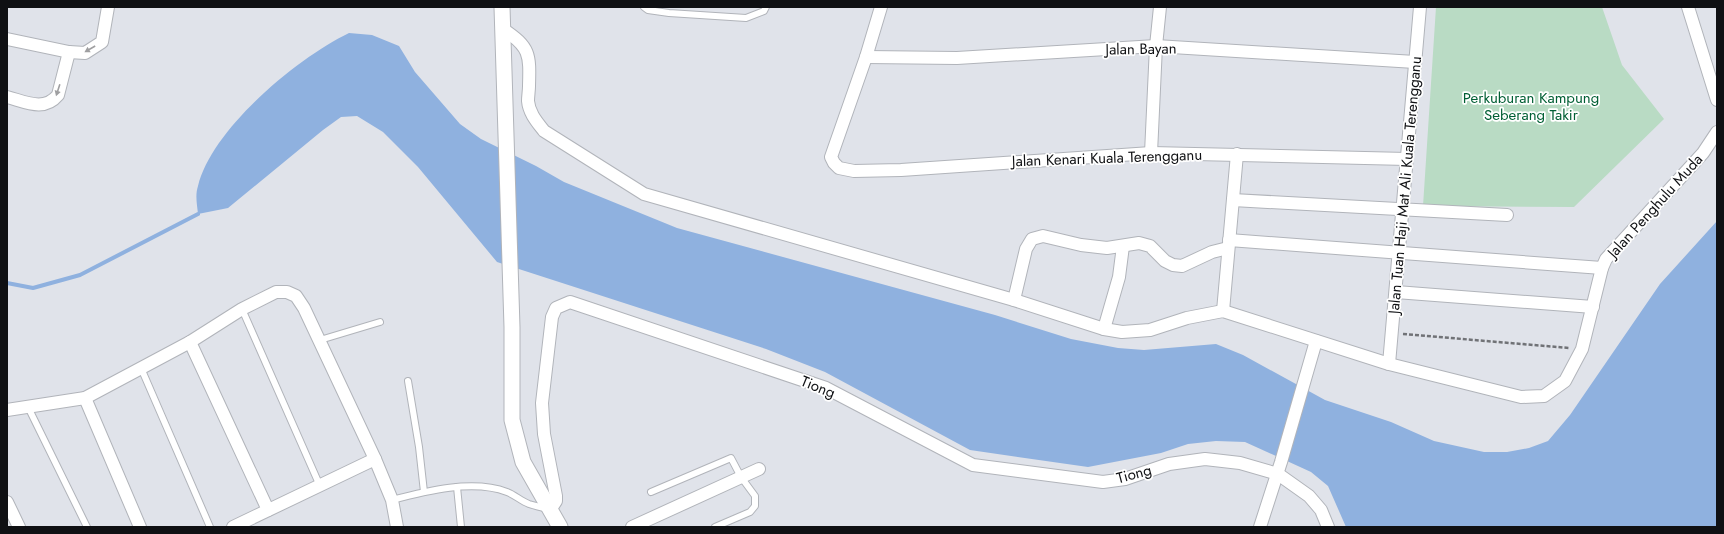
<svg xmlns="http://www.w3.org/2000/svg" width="1724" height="534" font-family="Jost,sans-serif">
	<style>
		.green { fill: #b9dbc4 }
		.water { fill: #8fb1df }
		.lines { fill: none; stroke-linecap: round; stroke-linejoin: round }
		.stream { stroke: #8fb1df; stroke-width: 4 }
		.service-casing { stroke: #b1b4ba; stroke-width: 8 }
		.minor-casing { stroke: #b1b4ba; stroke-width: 14 }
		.tertiary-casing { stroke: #b1b4ba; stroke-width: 17 }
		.path { stroke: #707276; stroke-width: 2.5; stroke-dasharray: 4 2; stroke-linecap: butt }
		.service { stroke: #fff; stroke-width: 6 }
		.minor { stroke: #fff; stroke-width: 12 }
		.tertiary { stroke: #fff; stroke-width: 15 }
		.oneway { fill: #9f9fa1 }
		.labels { text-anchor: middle; stroke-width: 3.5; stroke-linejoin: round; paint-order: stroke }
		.street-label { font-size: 15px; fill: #0f1013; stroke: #fff }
		.park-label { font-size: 15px; fill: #005f34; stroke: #fff }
	</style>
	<rect width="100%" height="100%" fill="#e0e3ea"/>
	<!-- green -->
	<polygon class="green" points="1436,7 1602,7 1622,65 1664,119 1574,207 1423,206"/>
	<!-- water -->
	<path class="water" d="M349 33 372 35 399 46 415 72 460 124 481 139 536 166 564 182 677 228 995 315 1071 339 1118 348 1144 350 1216 344 1243 355 1325 400 1391 422 1434 441 1484 452H1507L1529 448 1548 441 1570 415 1660 284 1717 221V527H1346L1328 486 1311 472 1245 442 1216 441 1188 444 1161 453 1088 467 970 450 825 372 766 349 497 262 418 167 383 132 357 116 341 117 323 130 228 208 198 214C197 204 195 195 198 186 212 129 297 58 349 33Z"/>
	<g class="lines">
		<!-- stream -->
		<polyline class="stream" points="7,283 33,288 80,275 198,214"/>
		<!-- service casing -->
		<g class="service-casing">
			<g id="service">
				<polyline points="644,7 648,10 669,13 746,18 764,11 766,7"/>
				<polyline points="242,309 320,486"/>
				<polyline points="320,340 380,322"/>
				<polyline points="141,368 210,527"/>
				<polyline points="408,381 419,447 424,492"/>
				<polyline points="28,407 87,527"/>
				<polyline points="457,487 461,527"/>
				<polyline points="651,492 731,458 741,477 755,496 755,506 750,512 715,527"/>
				<path d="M392 500C426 491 473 479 507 492 515 495 521 501 529 504 535 506 541 507 547 509"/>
			</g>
		</g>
		<!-- minor casing -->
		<g class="minor-casing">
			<g id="minor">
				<polyline points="881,7 866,57 831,157 834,163 839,168 854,171 901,170 1151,153 1407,159"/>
				<polyline points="1688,7 1717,100"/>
				<path d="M503 29C530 47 530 54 529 86 529 91 528 96 528 101 529 113 537 122 544 131L644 194 1014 300 1104 329 1122 332 1150 330 1187 318 1223 311 1389 364 1521 397 1544 396 1565 381 1582 349 1602 268 1606 259 1703 153 1717 132"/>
				<polyline points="7,39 69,52 85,53 102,42 108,7"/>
				<polyline points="866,57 957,58 1156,46 1415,62"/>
				<path d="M7 97C26 102 44 112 58 95L69 52"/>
				<polyline points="1151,153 1156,46 1160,7"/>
				<polyline points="1233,200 1507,215"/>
				<polyline points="1229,240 1602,268"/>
				<polyline points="1396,292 1593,307"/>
				<polyline points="1014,300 1026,249 1032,239 1043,236 1081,245 1107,248 1139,243 1150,246 1165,261 1173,265 1182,266 1212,252 1228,248"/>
				<polyline points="1223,311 1237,154"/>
				<polyline points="1104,329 1119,277 1123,246"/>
				<polyline points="190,342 268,510"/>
				<polyline points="1389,364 1420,7"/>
				<polyline points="85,398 140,527"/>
				<polyline points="7,410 85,398 190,342 242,309 276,292 287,292 296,296 304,308 375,459 392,500 397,527"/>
				<polyline points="7,502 19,527"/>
				<polyline points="550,510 556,501 556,496 544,434 542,403 552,317 556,308 570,302 826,388 973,465 1103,482 1125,479 1169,464 1205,459 1240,463 1278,474 1309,496 1321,510 1328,527"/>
				<polyline points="233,527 375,459"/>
				<polyline points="632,527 759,469"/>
				<polyline points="1260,527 1281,462 1316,341"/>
			</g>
		</g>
		<!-- tertiary casing -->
		<g class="tertiary-casing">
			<polyline id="tertiary" points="502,7 512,327 512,420 523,462 560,527"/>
		</g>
		<!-- path -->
		<polyline class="path" points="1403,334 1569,348"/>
		<!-- service -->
		<use href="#service" class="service"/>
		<!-- minor -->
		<use href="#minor" class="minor"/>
		<!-- tertiary -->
		<use href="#tertiary" class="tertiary"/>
	</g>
	<!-- one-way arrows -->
	<defs><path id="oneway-solid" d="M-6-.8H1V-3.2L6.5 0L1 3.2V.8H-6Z"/></defs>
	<g class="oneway">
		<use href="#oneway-solid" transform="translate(90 49) rotate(150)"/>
		<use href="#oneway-solid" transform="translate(58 90) rotate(108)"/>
	</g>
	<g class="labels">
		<!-- street labels -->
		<g class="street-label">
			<text transform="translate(1141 49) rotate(-1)" y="5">Jalan Bayan</text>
			<text transform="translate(1107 158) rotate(-2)" y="5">Jalan Kenari Kuala Terengganu</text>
			<text transform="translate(1405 185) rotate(-85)" y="5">Jalan Tuan Haji Mat Ali Kuala Terengganu</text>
			<text transform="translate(1655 206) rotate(-48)" y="5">Jalan Penghulu Muda</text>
			<text transform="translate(818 387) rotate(22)" y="5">Tiong</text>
			<text transform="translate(1134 474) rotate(-15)" y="5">Tiong</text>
		</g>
		<!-- park labels -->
		<g class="park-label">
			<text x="1531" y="103">Perkuburan Kampung<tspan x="1531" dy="17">Seberang Takir</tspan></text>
		</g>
	</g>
	<!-- border -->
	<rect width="1724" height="534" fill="none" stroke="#0f1013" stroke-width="16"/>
</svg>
